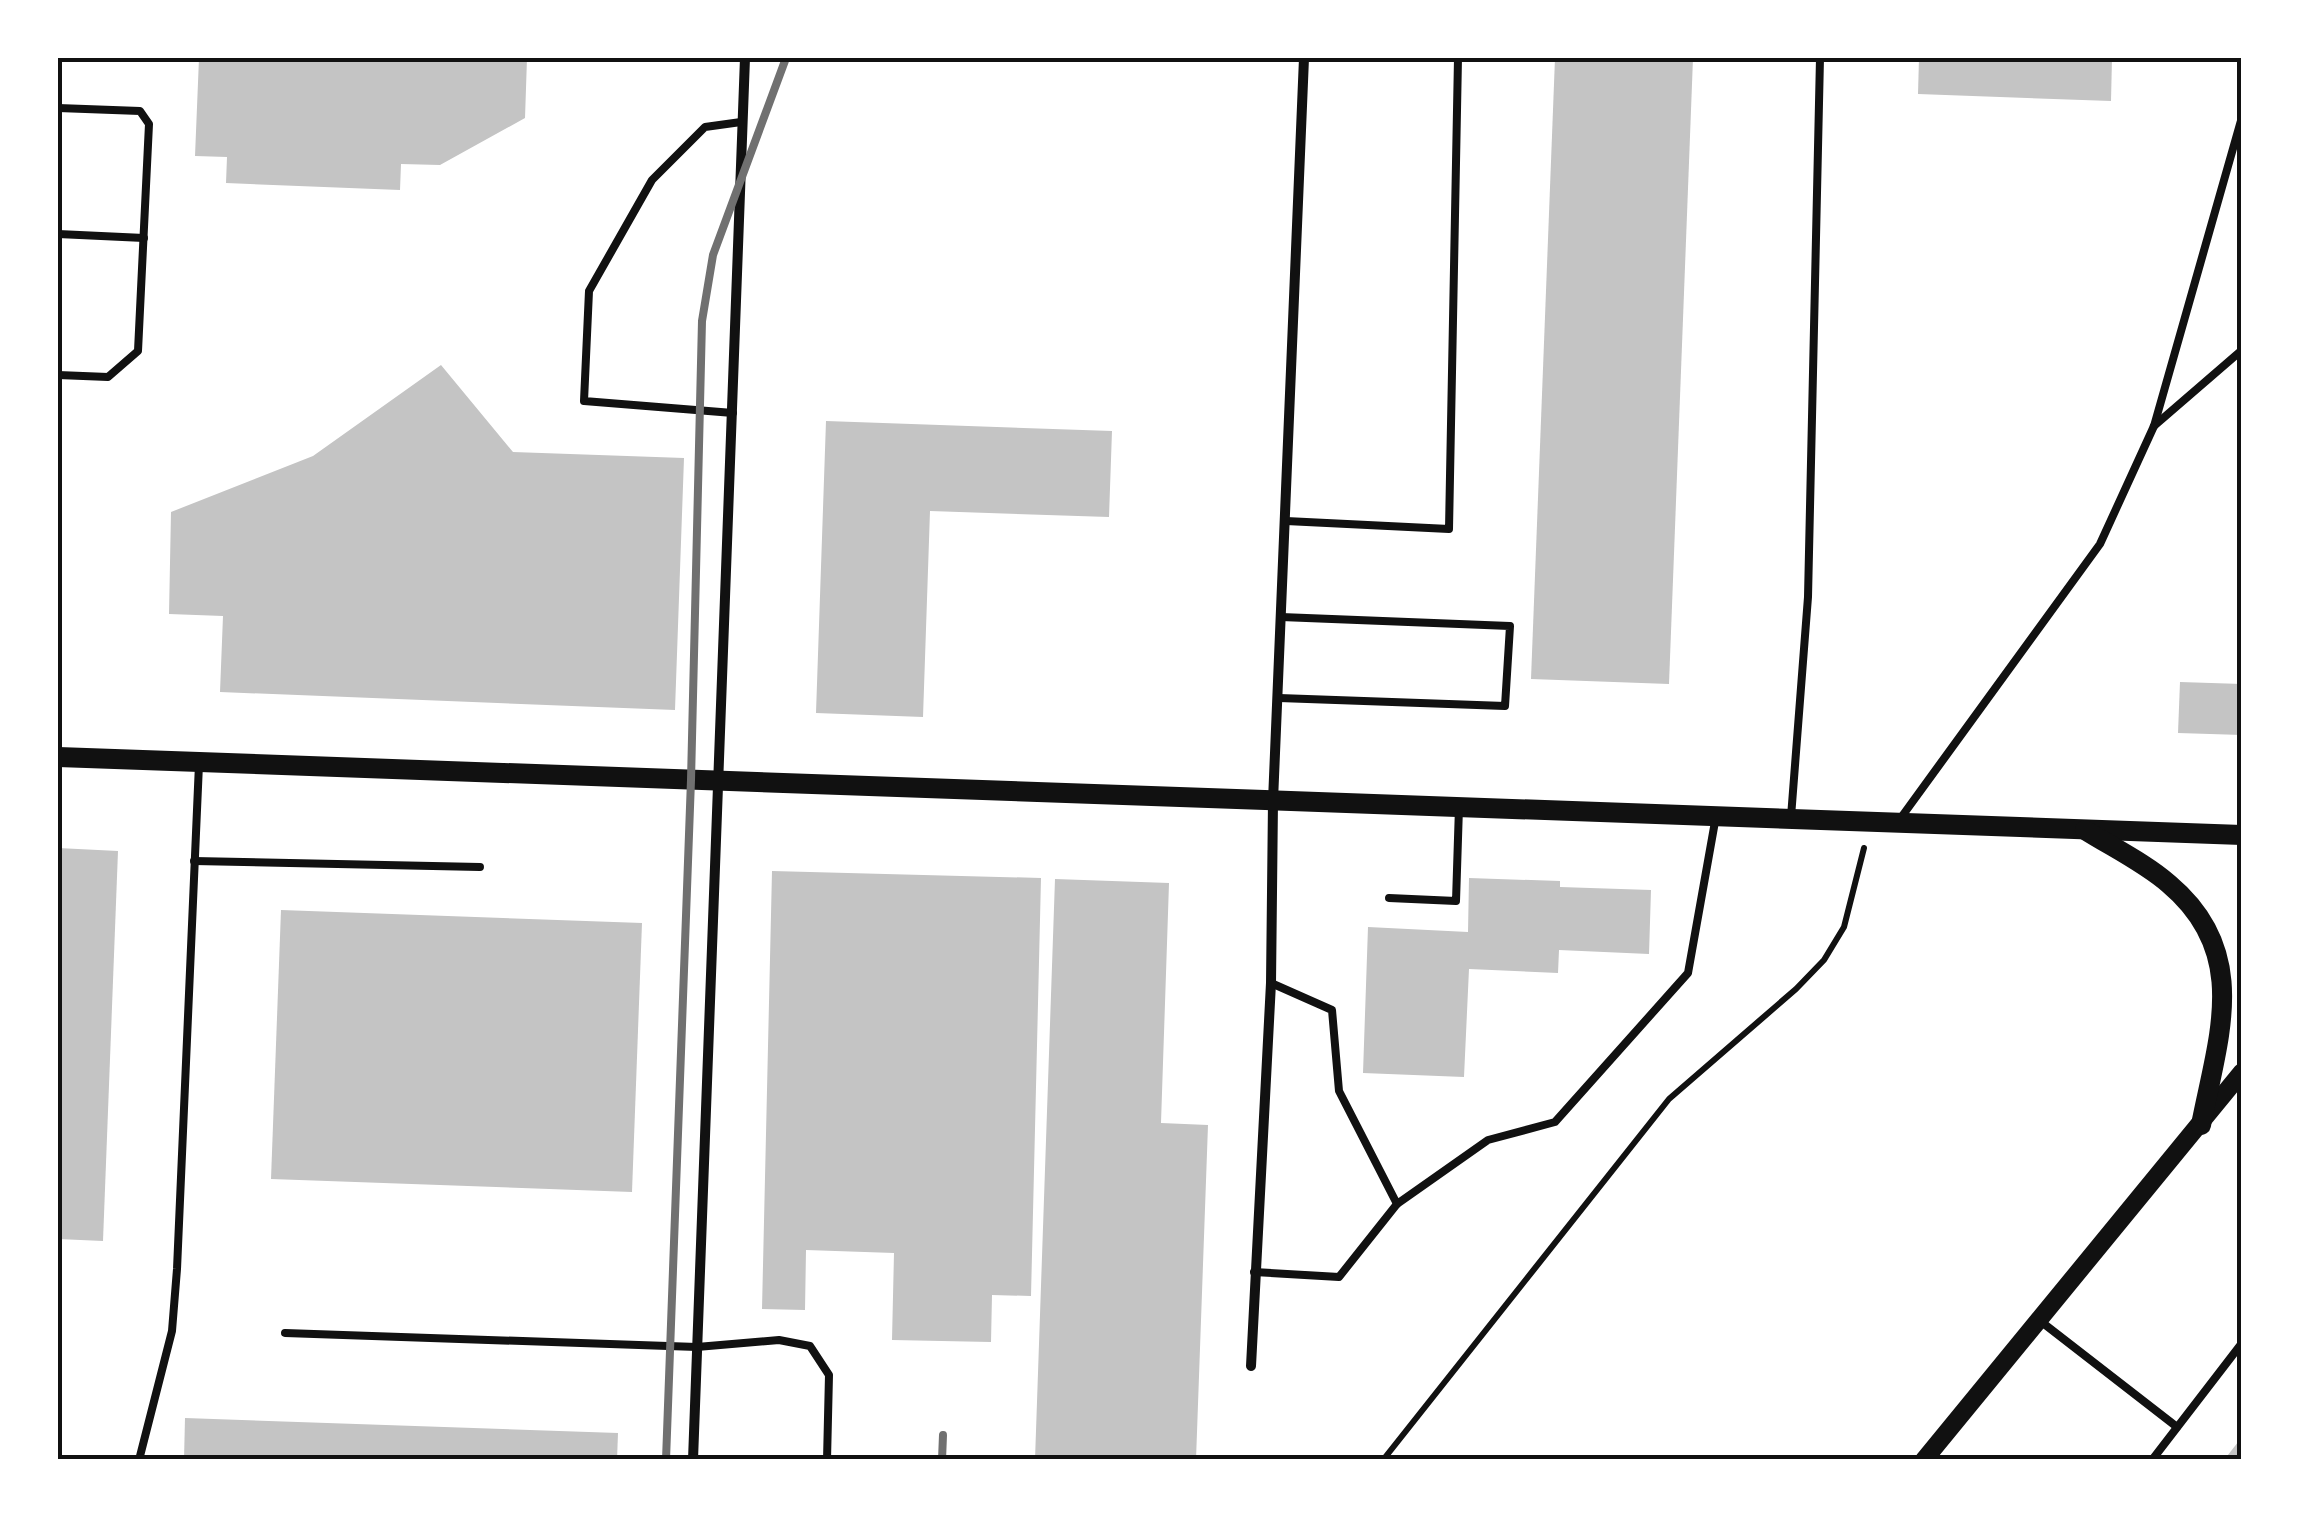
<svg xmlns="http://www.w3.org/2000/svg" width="2299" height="1517" font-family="'Space Grotesk',sans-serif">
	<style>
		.building { fill: #c4c4c4 }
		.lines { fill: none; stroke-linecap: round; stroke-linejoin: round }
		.path { stroke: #111; stroke-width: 6 }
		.service { stroke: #111; stroke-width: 8 }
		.minor { stroke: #111; stroke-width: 10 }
		.tertiary { stroke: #111; stroke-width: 18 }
		.secondary { stroke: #111; stroke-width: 20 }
		.rail { stroke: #707070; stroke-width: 8 }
		.neatline { fill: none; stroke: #111; stroke-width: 4 }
	</style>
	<rect width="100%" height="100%" fill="#fff"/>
	<!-- building -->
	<g class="building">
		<polygon points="199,58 527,58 525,118 440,165 401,164 400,190 226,183 227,157 195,156"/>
		<polygon points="1555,58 1693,58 1669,684 1531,679"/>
		<polygon points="1919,58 2112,58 2111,101 1918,94"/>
		<polygon points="441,365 513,452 684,458 675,710 220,692 223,616 169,614 171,512 313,456"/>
		<polygon points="826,421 1112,431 1109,517 930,511 923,717 816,713"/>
		<polygon points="2180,682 2242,684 2242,735 2178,733"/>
		<polygon points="58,848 118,851 103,1241 58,1239"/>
		<polygon points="772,871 1041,878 1031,1296 992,1295 991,1342 892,1340 894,1253 806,1250 805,1310 762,1309"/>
		<polygon points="1469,878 1560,881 1560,887 1651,890 1649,954 1559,950 1558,973 1469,969 1464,1077 1363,1073 1368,927 1468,932"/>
		<polygon points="1055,879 1169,883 1161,1123 1208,1125 1196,1460 1035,1460"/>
		<polygon points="281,910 642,923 632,1192 271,1179"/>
		<polygon points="185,1418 618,1433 617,1460 184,1460"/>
		<polygon points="2242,1437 2242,1460 2224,1460"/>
	</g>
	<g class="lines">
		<!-- path -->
		<polyline class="path" points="1383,1460 1669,1099 1796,989 1824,960 1844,927 1864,848"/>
		<!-- service -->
		<g class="service">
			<polyline points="58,108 140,111 149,124 138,351 108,377 58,375"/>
			<polyline points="58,234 144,238"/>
			<polyline points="733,413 584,401 589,291 652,180 705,127 741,122"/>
			<polyline points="2154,426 2242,350"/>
			<polyline points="1286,521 1449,529 1458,58"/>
			<polyline points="1279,698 1505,706 1510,626 1281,617"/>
			<polyline points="1791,817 1808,597 1820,58"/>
			<polyline points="1900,819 2100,544 2154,426 2242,117"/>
			<polyline points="194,861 480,867"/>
			<polyline points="1389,898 1456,901 1459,807"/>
			<polyline points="1271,983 1332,1010 1339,1091 1397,1204 1488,1140 1555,1122 1688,973 1716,816"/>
			<polyline points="1254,1272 1339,1277 1397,1204"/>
			<polyline points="2039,1320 2177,1427"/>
			<polyline points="285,1333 697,1347 779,1340 810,1346 829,1375 827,1460"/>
			<polyline points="139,1460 172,1331 177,1269 199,764"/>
			<polyline points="2152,1460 2242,1343"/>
		</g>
		<!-- minor -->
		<g class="minor">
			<polyline points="1251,1366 1271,983 1273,801 1304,58"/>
			<polyline points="693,1460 745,58"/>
		</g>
		<!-- tertiary -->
		<polyline class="tertiary" points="1924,1460 2242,1072"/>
		<!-- secondary -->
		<g class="secondary">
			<polyline points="58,757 2242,835"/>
			<path d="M2085 830C2112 847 2145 863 2169 884 2251 953 2218 1037 2201 1125"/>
		</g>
		<!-- rail -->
		<g class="rail">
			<polyline points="666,1460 691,780 702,321 713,255 786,58"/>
			<polyline points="942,1460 943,1435"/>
		</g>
	</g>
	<!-- border -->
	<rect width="2299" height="1517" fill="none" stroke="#ffffff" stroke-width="120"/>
	<rect x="60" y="60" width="2179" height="1397" class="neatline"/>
</svg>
